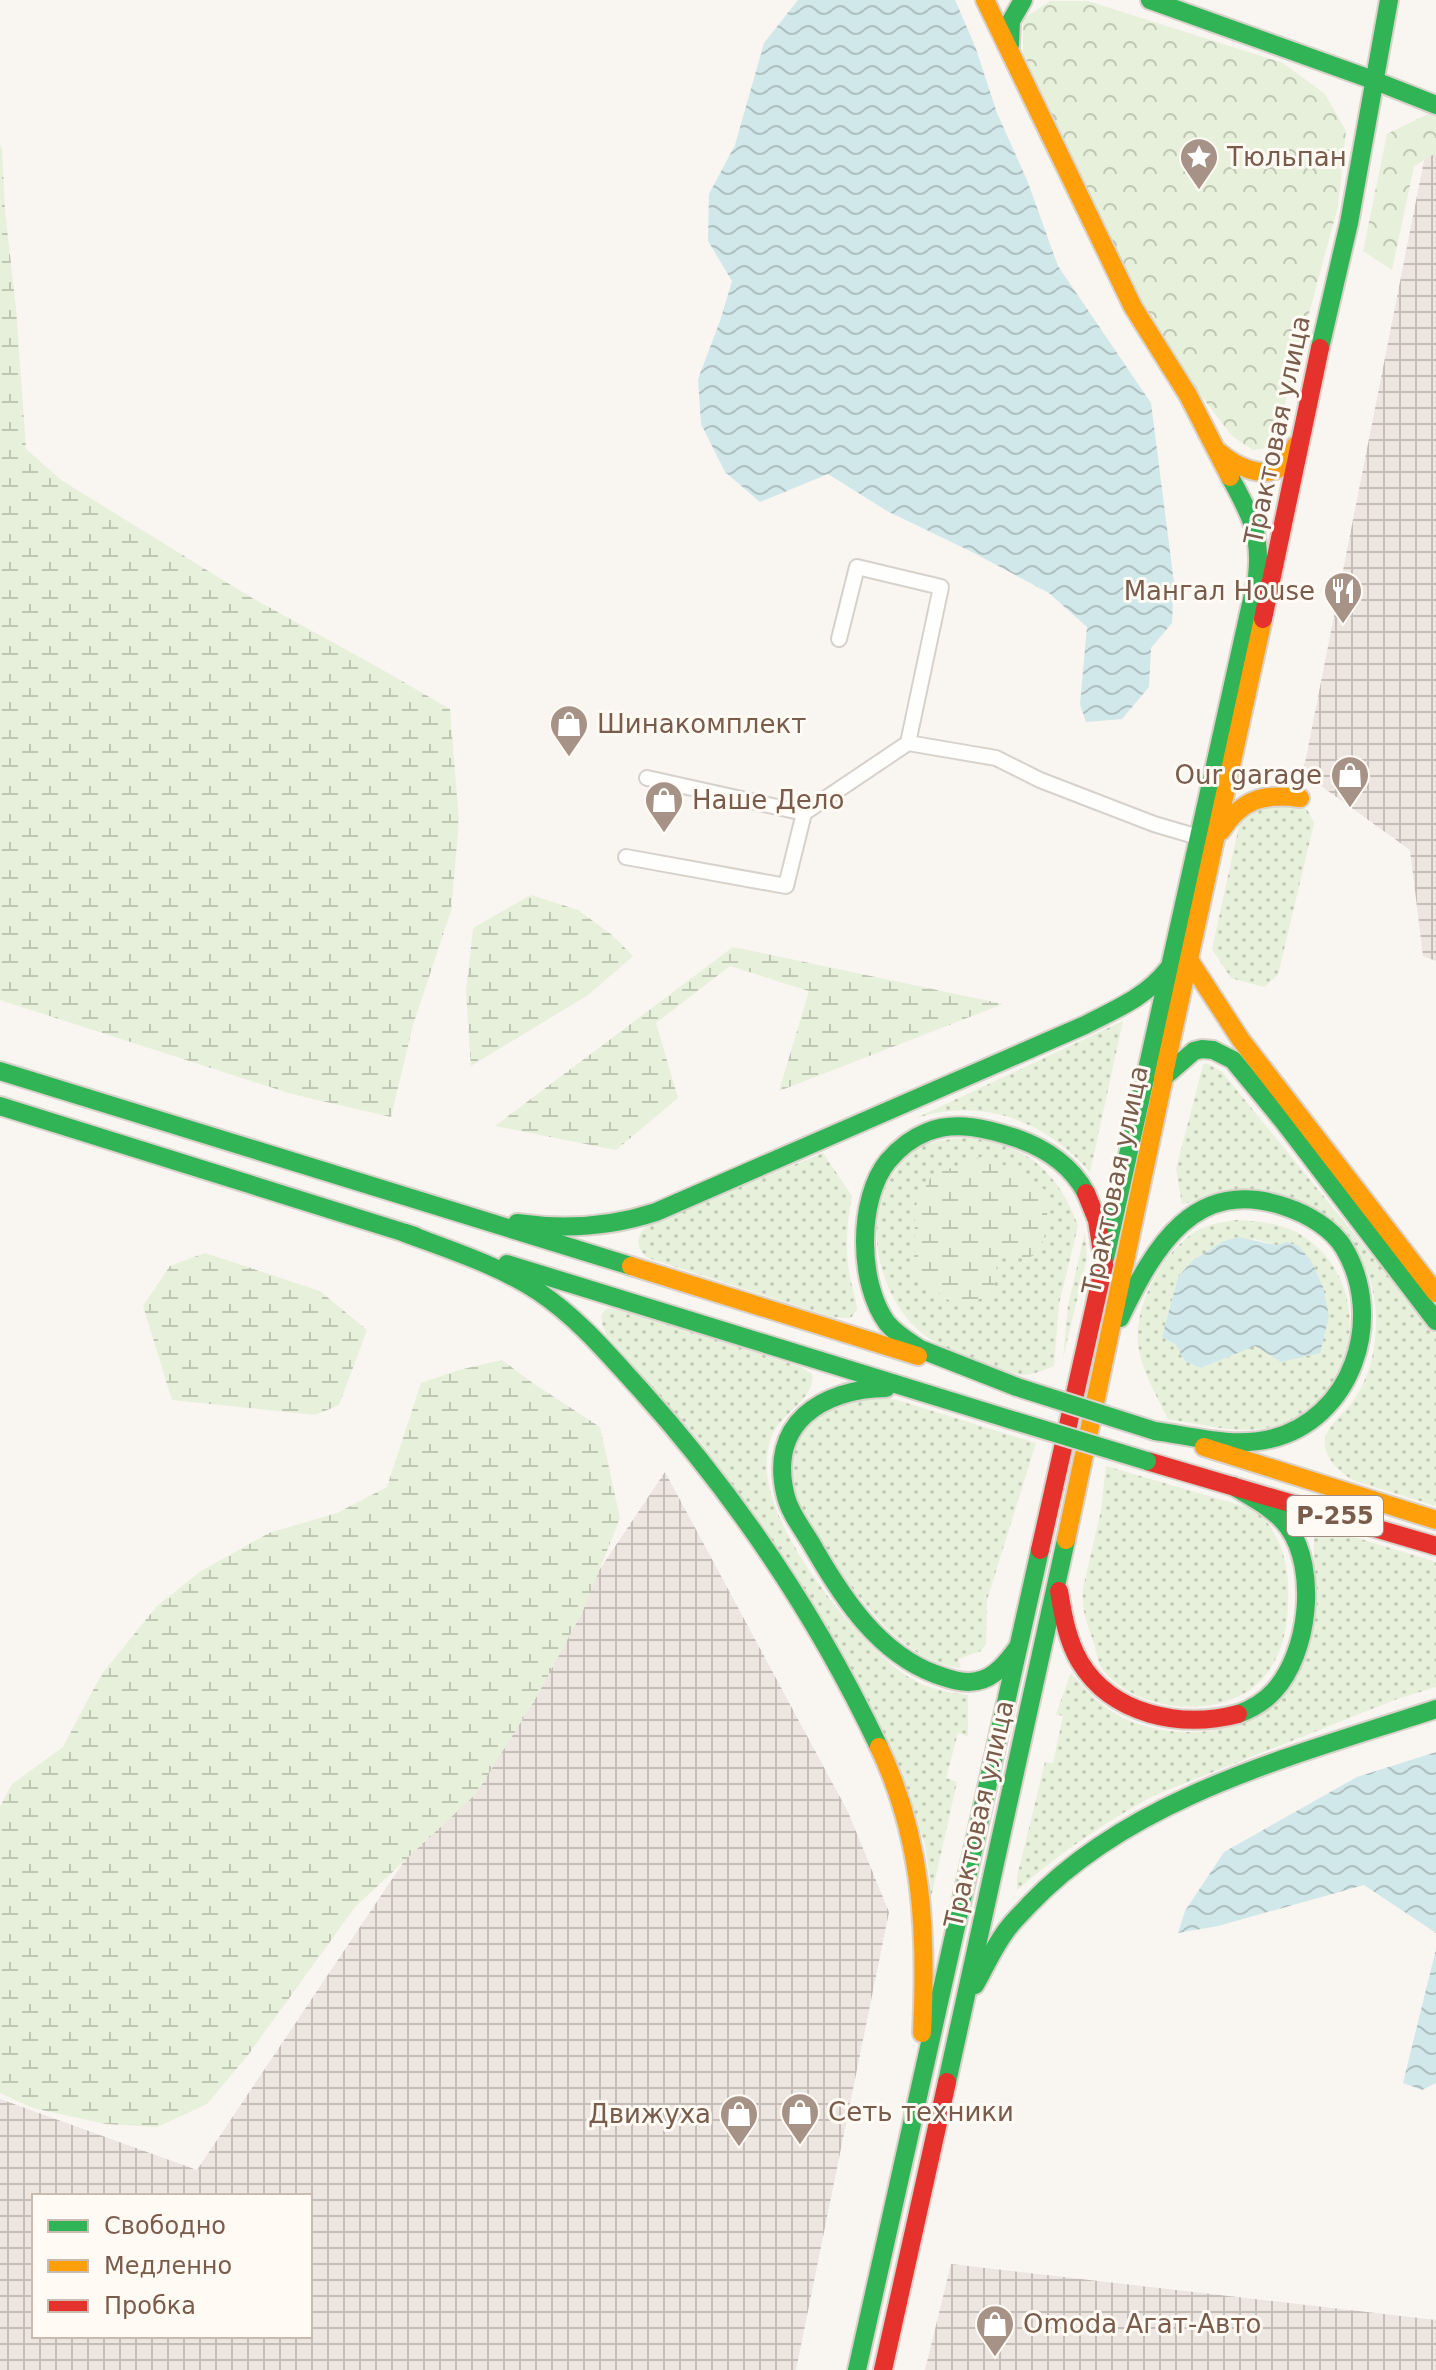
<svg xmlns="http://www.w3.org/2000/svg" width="1436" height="2370" font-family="'DejaVu Sans',sans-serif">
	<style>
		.industrial { fill: url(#industrial-grid); fill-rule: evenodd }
		.grass { fill: url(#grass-dots); fill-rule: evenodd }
		.forest { fill: url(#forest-crowns) }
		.wetland { fill: url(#wetland-marsh) }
		.water { fill: url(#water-waves) }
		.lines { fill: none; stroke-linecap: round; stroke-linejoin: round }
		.street-casing { stroke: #d7d1cb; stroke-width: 18 }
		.fast-casing { stroke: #d9d2cb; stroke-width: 22 }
		.slow-casing { stroke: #d9d2cb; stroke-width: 22 }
		.jam-casing { stroke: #d9d2cb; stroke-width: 22 }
		.street { stroke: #fefefd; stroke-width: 14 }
		.fast { stroke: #30b455; stroke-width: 18 }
		.slow { stroke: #ff9f0a; stroke-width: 18 }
		.jam { stroke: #e5322d; stroke-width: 18 }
		.fast-bridge-casing { stroke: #dad1cc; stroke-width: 22; stroke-linecap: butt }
		.fast-bridge { stroke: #30b455; stroke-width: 18 }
		.labels { text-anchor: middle; stroke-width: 6; stroke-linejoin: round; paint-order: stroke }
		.shield { fill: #fffaf3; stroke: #a28b7f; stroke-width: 2 }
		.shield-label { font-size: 24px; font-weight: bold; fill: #7a5c4d }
		.poi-label { font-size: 26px; fill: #7a5c4d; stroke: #fffaf3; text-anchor: start }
		.street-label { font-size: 26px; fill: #7a5c4d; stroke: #fffaf3 }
	</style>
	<defs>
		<pattern id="industrial-grid" width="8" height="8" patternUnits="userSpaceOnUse" patternTransform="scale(2)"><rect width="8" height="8" fill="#ede5e0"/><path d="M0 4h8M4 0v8" fill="none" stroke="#c5bdb8"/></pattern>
		<pattern id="grass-dots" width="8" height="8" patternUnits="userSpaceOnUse" patternTransform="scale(2)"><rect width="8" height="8" fill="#e7f0db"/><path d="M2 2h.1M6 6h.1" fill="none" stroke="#c0c6b4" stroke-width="1.8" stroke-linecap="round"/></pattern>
		<pattern id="forest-crowns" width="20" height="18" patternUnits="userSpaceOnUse" patternTransform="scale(2)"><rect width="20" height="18" fill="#e7f0db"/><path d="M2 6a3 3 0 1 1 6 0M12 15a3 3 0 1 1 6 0" fill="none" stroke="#c0c6b4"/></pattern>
		<pattern id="wetland-marsh" width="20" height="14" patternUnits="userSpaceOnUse" patternTransform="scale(2)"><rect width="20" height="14" fill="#e7f0db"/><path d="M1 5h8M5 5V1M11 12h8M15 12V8" fill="none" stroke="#c0c6b4"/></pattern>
		<pattern id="water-waves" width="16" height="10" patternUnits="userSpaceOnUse" patternTransform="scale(2)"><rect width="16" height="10" fill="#d0e8ea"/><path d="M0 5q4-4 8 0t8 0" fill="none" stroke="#aebfc0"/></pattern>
	</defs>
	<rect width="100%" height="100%" fill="#f9f5f0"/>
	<!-- industrial -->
	<g class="industrial">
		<polygon points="1429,135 1436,137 1436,961 1423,956 1410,850 1303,773"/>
		<path d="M665 1472 848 1812 889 1912 796 2370H0V2099L197 2170ZM34 2196H310V2336H34Z"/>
		<polygon points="951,2264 1436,2320 1436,2370 925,2370"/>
	</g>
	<!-- grass -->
	<g class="grass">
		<polygon points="1271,802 1307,809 1314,823 1278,975 1264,987 1231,978 1212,949 1241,817"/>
		<path d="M1123 1021 1090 1172C1044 1120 983 1097 916 1118Z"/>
		<path d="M1206 1063 1222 1072 1436 1334V1506L1355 1481C1340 1473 1322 1457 1325 1438 1328 1425 1343 1414 1351 1404 1359 1393 1366 1379 1370 1366 1394 1280 1346 1196 1253 1191 1222 1190 1208 1199 1182 1204L1176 1169 1203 1065Z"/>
		<path d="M966 1138C1025 1142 1059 1173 1078 1226L1059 1304 1054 1366C1045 1369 1033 1375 1024 1375 1014 1375 994 1366 984 1363 959 1355 933 1345 914 1326 876 1287 861 1213 897 1169 904 1159 913 1150 924 1145 937 1140 953 1139 966 1138Z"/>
		<path d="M823 1153 852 1196C847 1221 845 1247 849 1272 851 1285 856 1297 857 1309L851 1318 832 1317 648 1258C632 1245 637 1231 653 1222Z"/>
		<path d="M1237 1220C1257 1221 1278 1223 1296 1232 1379 1277 1362 1404 1271 1427 1239 1435 1201 1424 1168 1419 1157 1396 1141 1370 1138 1344 1134 1305 1162 1253 1195 1232 1207 1224 1223 1222 1237 1220ZM1255 1239 1276 1245 1255 1346 1201 1368 1185 1361 1175 1344 1162 1337 1178 1277 1192 1261 1222 1242Z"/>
		<polygon points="1085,1232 1087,1258 1063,1358 1068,1306"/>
		<path d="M617 1308 801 1367 812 1374C816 1396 787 1411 776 1428 770 1436 768 1447 767 1457 759 1523 856 1643 910 1678 928 1689 947 1692 968 1695V1736L958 1733 946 1778 957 1782 930 1902V1880L925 1845 904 1780 766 1533 704 1446 607 1336 602 1324 601 1315 606 1309Z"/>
		<path d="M858 1397H881L897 1400 1036 1443 987 1600 986 1644 981 1651 958 1659 961 1668C937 1666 919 1655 901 1641 865 1613 785 1506 790 1461 792 1437 819 1411 840 1401 845 1399 852 1398 858 1397Z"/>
		<path d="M1106 1466 1253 1509C1275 1523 1288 1559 1288 1584 1289 1618 1286 1651 1264 1677 1227 1721 1138 1714 1103 1670 1098 1662 1097 1656 1095 1647 1088 1624 1081 1614 1083 1588L1101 1510Z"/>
		<path d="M1328 1529 1436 1562V1687L1397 1699 1155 1795C1105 1822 1060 1853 1017 1890V1877L1045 1762 1053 1763 1063 1716 1056 1714 1071 1673C1085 1688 1098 1704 1116 1714 1149 1734 1201 1737 1236 1725 1248 1721 1258 1714 1268 1706L1313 1589 1314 1537 1322 1531Z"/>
	</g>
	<!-- forest -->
	<g class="forest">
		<polygon points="1050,1 1088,1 1283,63 1325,94 1346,131 1338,206 1273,447 1253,450 1232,436 1133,307 1023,52 1023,19"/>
		<polygon points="1428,114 1436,116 1436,153 1414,166 1392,270 1363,251 1387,134"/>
	</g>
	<!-- wetland -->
	<g class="wetland">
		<polygon points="0,144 2,149 5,211 16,308 26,449 61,480 252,598 381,669 450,709 459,821 451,911 413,1025 391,1117 292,1094 0,1000"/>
		<polygon points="531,895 578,910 612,935 633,956 588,995 471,1066 466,992 473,928"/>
		<polygon points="733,947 1003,1004 779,1091 809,991 730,966 656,1023 678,1098 616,1150 495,1126"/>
		<path d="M984 1156 1019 1172 1048 1192C1047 1208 1049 1252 1030 1257 1022 1259 1008 1254 999 1253L992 1296 955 1305 914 1274 915 1207 932 1175Z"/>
		<polygon points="205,1253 320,1291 367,1330 339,1405 315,1415 172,1400 143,1306 170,1266"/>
		<polygon points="502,1360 534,1384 600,1427 620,1518 583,1611 536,1698 476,1794 355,1907 248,2055 207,2104 157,2127 106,2124 33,2108 0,2093 0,1807 12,1784 63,1747 101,1675 157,1606 201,1571 269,1533 337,1513 387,1487 421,1383 459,1370"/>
	</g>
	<!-- water -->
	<g class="water">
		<polygon points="798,0 955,0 975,46 997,113 1027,180 1058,266 1151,403 1174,583 1172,623 1151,648 1149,687 1122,719 1086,722 1080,704 1087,627 1049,593 974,553 887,511 828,474 760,502 725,472 701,424 698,379 720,321 732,281 708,241 709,194 735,145 764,43"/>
		<polygon points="1238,1237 1276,1245 1287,1242 1299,1246 1311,1261 1323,1287 1329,1316 1320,1353 1281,1362 1255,1346 1201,1368 1185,1361 1175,1344 1162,1337 1178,1277 1192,1261 1222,1242"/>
		<polygon points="1436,1752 1436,1933 1364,1885 1218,1926 1178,1933 1185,1911 1224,1852 1357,1777"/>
		<polygon points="1436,1949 1436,2083 1422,2090 1403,2083"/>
	</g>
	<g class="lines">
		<!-- street casing -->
		<g class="street-casing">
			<g id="street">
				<polyline points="839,639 857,567 941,587 908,743"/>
				<polyline points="647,778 804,813"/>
				<polyline points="626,857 786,886 804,813 908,743 996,758 1040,780 1154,824 1198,837"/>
			</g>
		</g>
		<!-- fast casing -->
		<g class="fast-casing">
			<g id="fast">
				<polyline points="1150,0 1373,80 1436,105"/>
				<polyline points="1010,45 1011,21 1023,0"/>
				<polyline points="1320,348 1349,223 1389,0"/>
				<polyline points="0,1071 631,1266"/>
				<polyline points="1164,1077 1194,1051 1202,1049 1213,1050 1233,1060 1284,1122 1436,1321"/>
				<polyline points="0,1106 415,1236"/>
				<path d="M517 1223C565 1230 610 1227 656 1212L1085 1025C1116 1009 1146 997 1168 969"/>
				<path d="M405 1233C450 1250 498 1265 539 1292 578 1318 608 1354 640 1389 737 1497 817 1616 879 1747"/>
				<path d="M1105 1258 1257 577C1262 534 1250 514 1230 477"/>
				<polyline points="507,1264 1012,1420"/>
				<path d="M1120 1318C1154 1248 1194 1175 1286 1207 1307 1214 1332 1228 1344 1248 1386 1319 1352 1420 1270 1439 1233 1448 1191 1436 1155 1431"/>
				<path d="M1017 1387 920 1349C908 1341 896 1334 887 1323 858 1284 857 1199 888 1161 899 1148 912 1138 927 1132 956 1120 988 1129 1016 1138 1045 1148 1072 1166 1086 1193"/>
				<path d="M886 1388C821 1389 767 1424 786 1497 791 1516 806 1533 815 1550 844 1600 879 1653 935 1674 949 1679 963 1684 977 1681 995 1678 1008 1661 1018 1647"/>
				<path d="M1233 1486C1252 1498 1274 1508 1288 1527 1318 1569 1309 1653 1274 1691 1264 1702 1252 1709 1238 1714"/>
				<path d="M975 1985C986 1966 995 1944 1009 1927 1015 1919 1023 1912 1029 1905 1133 1795 1297 1755 1436 1709"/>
				<polyline points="947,2082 1066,1540"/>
				<polyline points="857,2370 1040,1550"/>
			</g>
		</g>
		<!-- slow casing -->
		<g class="slow-casing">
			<g id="slow">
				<polyline points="985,0 1133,307 1188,395 1230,477"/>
				<path d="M1219 452C1234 465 1262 480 1281 467 1288 462 1292 453 1296 445"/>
				<path d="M1221 831C1242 799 1263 793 1300 798"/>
				<polyline points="1189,960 1241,1040 1436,1293"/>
				<polyline points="1163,1078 1263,619"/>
				<polyline points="631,1266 918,1356"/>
				<polyline points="1204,1447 1436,1520"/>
				<polyline points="1066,1540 1164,1077"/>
				<path d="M879 1747C923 1840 927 1932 922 2033"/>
			</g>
		</g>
		<!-- jam casing -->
		<g class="jam-casing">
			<g id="jam">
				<polyline points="1263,619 1320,348"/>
				<polyline points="1147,1461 1436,1546"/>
				<polyline points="1040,1550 1104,1265 1097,1220 1086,1193"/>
				<path d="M1059 1591C1063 1615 1067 1640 1080 1662 1112 1715 1181 1729 1238 1714"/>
				<polyline points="883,2370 947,2082"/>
			</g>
		</g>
		<!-- street -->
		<use href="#street" class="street"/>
		<!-- fast -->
		<use href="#fast" class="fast"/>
		<!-- slow -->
		<use href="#slow" class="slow"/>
		<!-- jam -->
		<use href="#jam" class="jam"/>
		<!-- fast-bridge casing -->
		<g class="fast-bridge-casing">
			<g id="fast-bridge">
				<polyline points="1017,1387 1155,1431"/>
				<polyline points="1012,1420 1147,1461"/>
			</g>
		</g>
		<!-- fast-bridge -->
		<use href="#fast-bridge" class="fast-bridge"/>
	</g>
	<!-- icons -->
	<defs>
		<g id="sight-pin" transform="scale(2)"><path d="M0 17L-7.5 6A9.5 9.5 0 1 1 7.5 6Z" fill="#a69286" stroke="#fffaf3"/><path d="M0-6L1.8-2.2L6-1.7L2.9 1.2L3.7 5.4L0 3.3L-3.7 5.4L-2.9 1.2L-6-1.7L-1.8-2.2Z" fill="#fff"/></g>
		<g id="restaurant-pin" transform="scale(2)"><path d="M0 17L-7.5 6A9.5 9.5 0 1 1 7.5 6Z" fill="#a69286" stroke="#fffaf3"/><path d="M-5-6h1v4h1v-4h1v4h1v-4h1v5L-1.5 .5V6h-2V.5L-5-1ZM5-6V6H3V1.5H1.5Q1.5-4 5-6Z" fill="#fff"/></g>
		<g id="shop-pin" transform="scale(2)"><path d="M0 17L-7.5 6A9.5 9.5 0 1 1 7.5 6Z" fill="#a69286" stroke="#fffaf3"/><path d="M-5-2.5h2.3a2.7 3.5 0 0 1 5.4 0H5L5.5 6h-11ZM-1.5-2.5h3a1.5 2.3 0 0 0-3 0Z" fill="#fff"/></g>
	</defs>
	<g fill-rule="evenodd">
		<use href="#sight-pin" x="1199" y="157"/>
		<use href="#restaurant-pin" x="1343" y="591"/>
		<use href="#shop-pin" x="569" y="724"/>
		<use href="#shop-pin" x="1350" y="775"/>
		<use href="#shop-pin" x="664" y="800"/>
		<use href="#shop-pin" x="800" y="2112"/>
		<use href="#shop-pin" x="739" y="2114"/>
		<use href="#shop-pin" x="995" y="2324"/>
	</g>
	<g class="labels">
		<!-- shield labels -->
		<rect class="shield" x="1287" y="1496" width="96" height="40" rx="6"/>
		<g class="shield-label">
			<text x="1335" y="1524">Р-255</text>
		</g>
		<!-- poi labels -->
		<g class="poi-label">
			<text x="1227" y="166">Тюльпан</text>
			<text x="1315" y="600" text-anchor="end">Мангал House</text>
			<text x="597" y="733">Шинакомплект</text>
			<text x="1322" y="784" text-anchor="end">Our garage</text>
			<text x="692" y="809">Наше Дело</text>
			<text x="828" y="2121">Сеть техники</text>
			<text x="711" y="2123" text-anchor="end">Движуха</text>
			<text x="1023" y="2333">Omoda Агат-Авто</text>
		</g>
		<!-- street labels -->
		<g class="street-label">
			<text transform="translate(1277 430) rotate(-78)" y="9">Трактовая улица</text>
			<text transform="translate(1115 1180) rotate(-78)" y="9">Трактовая улица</text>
			<text transform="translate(979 1814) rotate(-77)" y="9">Трактовая улица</text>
		</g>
	</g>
	<!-- legend -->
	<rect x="32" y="2194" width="280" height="144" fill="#fffaf3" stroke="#cabbb1" stroke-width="2"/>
	<rect x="48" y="2220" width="40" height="12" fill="#30b455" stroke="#cabbb1" stroke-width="2"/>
	<text x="104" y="2234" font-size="24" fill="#7a5c4d">Свободно</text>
	<rect x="48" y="2260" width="40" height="12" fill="#ff9f0a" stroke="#cabbb1" stroke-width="2"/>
	<text x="104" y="2274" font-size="24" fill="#7a5c4d">Медленно</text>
	<rect x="48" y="2300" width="40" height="12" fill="#e5322d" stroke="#cabbb1" stroke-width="2"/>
	<text x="104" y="2314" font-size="24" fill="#7a5c4d">Пробка</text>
</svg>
